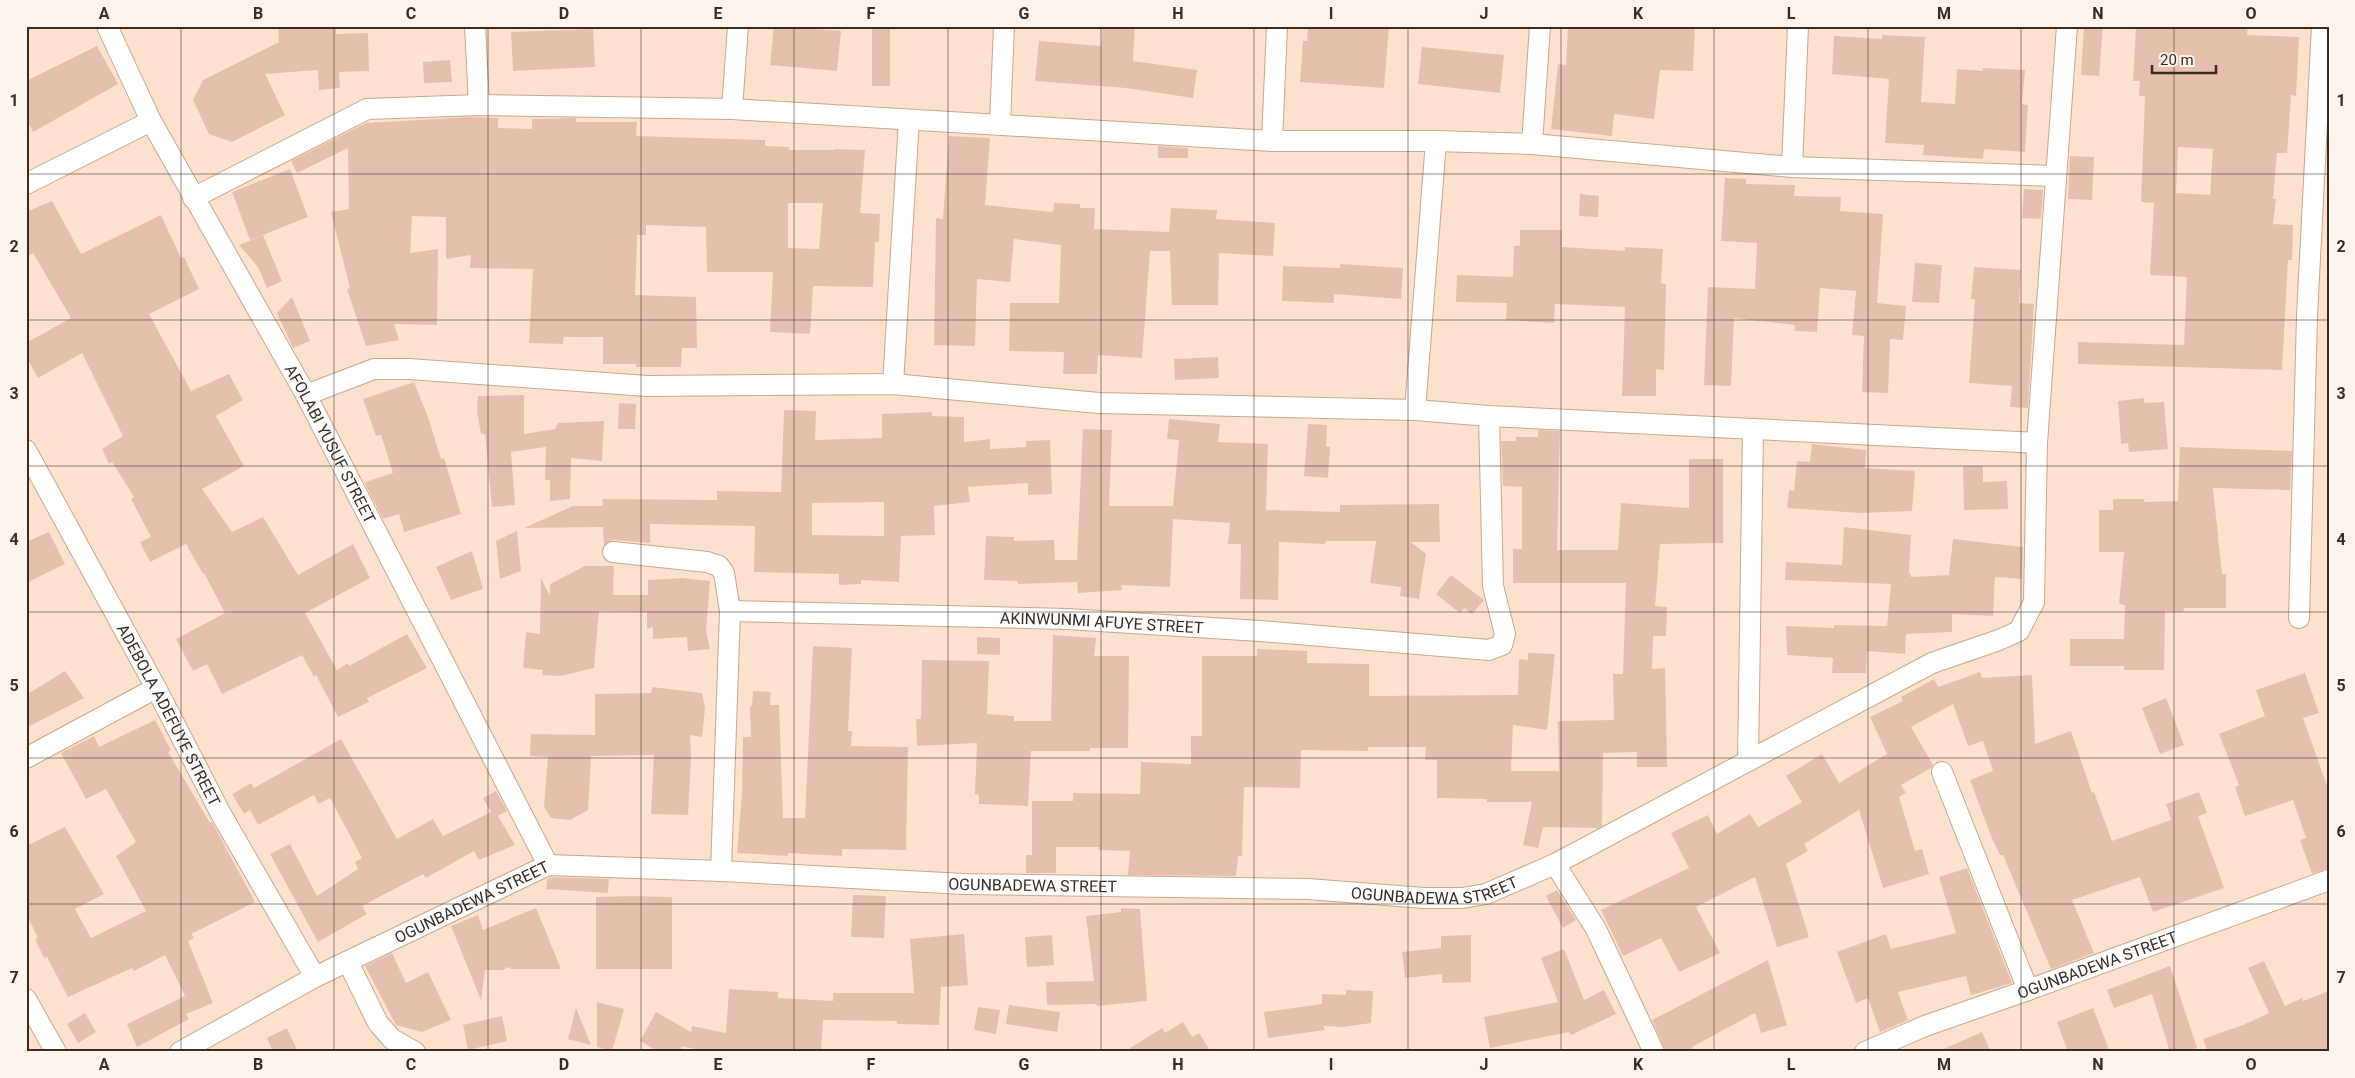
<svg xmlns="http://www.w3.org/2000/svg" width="2355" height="1078" font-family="Roboto,sans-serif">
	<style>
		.building { fill: #e6c0af; fill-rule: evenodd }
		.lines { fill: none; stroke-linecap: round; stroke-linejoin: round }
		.minor-casing { stroke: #c7a890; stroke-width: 22 }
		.minor { stroke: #fff; stroke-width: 20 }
		.grid { fill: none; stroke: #392c23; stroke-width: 1; stroke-opacity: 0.55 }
		.labels { text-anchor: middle; stroke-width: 4.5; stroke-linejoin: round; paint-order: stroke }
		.street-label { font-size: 16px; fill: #392c23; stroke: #fbf4ef }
		.neatline { fill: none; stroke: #392c23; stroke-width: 2 }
		.grid-label { font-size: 16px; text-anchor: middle; font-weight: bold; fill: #392c23 }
	</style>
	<rect width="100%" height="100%" fill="#fde3cf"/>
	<!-- building -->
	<g class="building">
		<polygon points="278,26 336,26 336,34 368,33 369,71 339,72 340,88 319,90 318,70 265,74 285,115 232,142 209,134 193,100 203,80 279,42"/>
		<polygon points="774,26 841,31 837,71 770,65"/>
		<rect x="872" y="26" width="18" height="60"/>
		<polygon points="1103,26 1135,26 1133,61 1197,70 1193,98 1126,88 1035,81 1039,41 1101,46"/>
		<polygon points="1308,26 1389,26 1384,88 1300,82 1303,41 1307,41"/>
		<polygon points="1568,26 1695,26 1693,71 1660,70 1654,119 1614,114 1612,136 1551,129 1558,64 1566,65"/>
		<polygon points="2084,26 2103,26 2099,76 2081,75"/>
		<path d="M2136 26H2248L2247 35 2299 37 2296 96 2291 95 2287 153H2277L2273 199H2276L2273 224 2293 225 2292 260H2288L2282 370 2078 364V342L2184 345 2187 277 2150 275 2154 203 2141 202 2145 96H2139L2140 81H2133ZM2178 147 2213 149 2210 195 2176 193Z"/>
		<polygon points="593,29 595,67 513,71 511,32"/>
		<polygon points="1882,35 1925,37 1921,102 1955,104 1957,69 1983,71 1983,68 2025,70 2022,104 2028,105 2025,152 1984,149 1983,159 1923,155 1924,145 1885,143 1889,79 1832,74 1834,36 1882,39"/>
		<polygon points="97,46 118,84 33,132 26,118 26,81"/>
		<polygon points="1422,47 1504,55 1500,93 1418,84"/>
		<polygon points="450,60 452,82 424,83 423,62"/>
		<path d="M471 117 498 118V128L532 129V119L576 118V122H637L636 136 765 140V146L789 147V150H834V149L865 150 860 213 880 214 879 242H875L873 287 813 286 810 334 770 332 773 272H707L706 227 646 225V235H637L635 295 696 297 697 348H682L681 367H636V364H603V337H564L563 344 529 343 533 269 470 268 471 255 446 259V217L412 216 410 253 438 249 437 325 394 324 399 340 366 346 347 289 350 288 331 212 349 209 348 148 297 173 291 161 366 123ZM788 203H823L819 249 788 248Z"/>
		<polygon points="949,136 990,138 985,205 1053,212 1054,203 1080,204 1080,208 1095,208 1094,229 1169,232 1171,208 1217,210 1216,219 1275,223 1273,256 1219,253 1218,305 1172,305 1170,251 1150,251 1142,358 1098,355 1097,374 1063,374 1064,352 1009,351 1010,303 1059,303 1061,245 1014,239 1010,282 977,279 975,346 934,345 936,218 943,219"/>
		<polygon points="1158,146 1188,148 1188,158 1158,158"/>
		<polygon points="2070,156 2094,157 2092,200 2068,199"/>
		<polygon points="290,169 308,217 250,240 232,192"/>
		<polygon points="1725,178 1746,179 1746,184 1795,185 1794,196 1841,197 1840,211 1883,214 1877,303 1906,306 1903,340 1890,339 1888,393 1862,392 1864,336 1852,335 1856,291 1820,288 1817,332 1795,331 1795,325 1734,318 1731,386 1704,385 1708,287 1755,289 1757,243 1721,241"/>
		<polygon points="2024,189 2043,190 2041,219 2022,218"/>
		<polygon points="1580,194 1599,196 1598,217 1579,216"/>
		<polygon points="52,201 81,254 161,215 181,258 184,257 199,289 149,314 191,391 229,374 243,400 216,416 244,466 202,489 232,532 263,517 298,575 353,544 370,578 305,613 337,670 348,663 349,666 407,634 427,668 367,698 369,702 338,717 316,675 314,677 302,655 222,694 207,664 193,671 176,639 225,613 204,573 203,574 186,544 150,562 140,542 151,537 131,499 134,497 112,462 109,464 102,449 123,436 82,353 38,378 26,356 26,343 71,318 33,253 26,257 26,212"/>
		<polygon points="1520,230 1562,230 1562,247 1625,251 1625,247 1663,249 1661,283 1666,284 1664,370 1656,369 1656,396 1622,396 1625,307 1555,304 1554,323 1506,320 1507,303 1456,302 1457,275 1513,277 1514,246 1520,246"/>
		<polygon points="263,235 282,281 267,288 258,267 239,245"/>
		<polygon points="1915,263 1942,265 1939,303 1912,302"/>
		<polygon points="1340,264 1403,268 1401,299 1334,294 1334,303 1282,301 1283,266 1340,268"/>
		<polygon points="1974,267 2021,270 2019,303 2034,304 2028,408 2010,407 2012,386 1969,383 1975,299 1971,299"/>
		<polygon points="292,297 310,341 293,348 277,313"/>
		<polygon points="1218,357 1219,378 1175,380 1174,359"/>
		<polygon points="414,382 429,420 441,459 444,458 461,514 404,532 399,514 383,519 366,486 365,482 393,473 381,435 376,436 363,399"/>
		<polygon points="524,395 524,434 555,429 558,423 604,421 602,461 571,458 570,499 550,501 550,480 545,480 546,447 511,452 515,505 492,507 485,434 481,434 477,412 478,396"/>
		<polygon points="2144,398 2144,403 2164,402 2168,449 2129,452 2128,443 2121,444 2118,401"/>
		<polygon points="619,403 636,404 635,429 618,429"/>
		<path d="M784 410 816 411 815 440 882 438V414L932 412V416L964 417V442L990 439V449L1026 447V441L1050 440 1052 494 1028 495V483L968 487 970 502 934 506 935 535 901 536 899 582 861 580V584L839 585V574L754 572 755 526 650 524V543L614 540 604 545 603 527 524 528 573 506H603L602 499 717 500V491L781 492ZM884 502V536L812 535V503Z"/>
		<polygon points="1169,419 1220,424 1218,442 1268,444 1266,510 1340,512 1340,505 1439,504 1440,542 1411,542 1426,554 1419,599 1400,596 1401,587 1370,583 1376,541 1326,541 1325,544 1279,542 1278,600 1240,599 1241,544 1228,544 1230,523 1173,519 1170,587 1121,585 1122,590 1078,593 1077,582 1018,584 1017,581 984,580 986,536 1014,537 1014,541 1054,540 1055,560 1077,560 1083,429 1112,430 1109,506 1173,506 1179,440 1167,439"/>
		<polygon points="1308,424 1327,425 1326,447 1330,447 1328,478 1304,476"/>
		<polygon points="1538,430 1560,431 1557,550 1618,550 1621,503 1689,508 1689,459 1723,459 1723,543 1660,544 1655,606 1667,607 1666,636 1653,636 1652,669 1665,668 1667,767 1637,767 1637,752 1603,753 1602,826 1598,828 1543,827 1538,848 1523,845 1532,802 1487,802 1487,799 1437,798 1437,760 1425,760 1426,747 1368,747 1368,751 1301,750 1300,788 1244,787 1242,856 1238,856 1236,876 1128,875 1130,851 1098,850 1099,847 1056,847 1056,873 1026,873 1026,855 1032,855 1032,801 1073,801 1073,793 1140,794 1141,762 1191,764 1191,736 1202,736 1202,656 1257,656 1257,649 1307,651 1307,663 1369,664 1369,696 1518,695 1519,659 1528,660 1528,653 1555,654 1547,730 1513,725 1511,771 1559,771 1558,721 1614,720 1613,674 1623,674 1626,583 1513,583 1513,549 1522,549 1522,487 1503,486 1501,441 1516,441 1516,437 1538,437"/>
		<polygon points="1812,444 1866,450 1865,468 1915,471 1912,511 1860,513 1787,508 1789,490 1794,491 1797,461 1810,462"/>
		<polygon points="2180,447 2292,451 2290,490 2213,488 2222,574 2226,574 2226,608 2184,608 2183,612 2165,611 2164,670 2124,670 2124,666 2070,666 2070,639 2124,639 2125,605 2119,604 2124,552 2099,552 2099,510 2113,510 2113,499 2144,499 2144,502 2178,501"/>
		<polygon points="1963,466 1983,466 1983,482 2007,481 2008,509 1964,510"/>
		<polygon points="1844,527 1911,535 1909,574 1911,574 1911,577 1949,575 1953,539 2023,547 2022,579 1995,577 1993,616 1952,614 1952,632 1906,634 1905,654 1867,651 1866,673 1832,673 1833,658 1787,655 1786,626 1834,628 1834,625 1887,626 1891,584 1785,580 1786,562 1842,565"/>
		<polygon points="517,531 521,571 500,579 496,541"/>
		<polygon points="49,532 65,564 26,583 26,542"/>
		<polygon points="472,551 483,589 451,600 436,567"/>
		<polygon points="585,566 614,566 613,595 648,595 648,580 682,578 710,581 706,631 710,649 688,651 687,637 653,639 653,627 647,629 647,612 599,611 594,668 561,676 542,675 543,670 523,668 526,632 540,634 541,578 550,596 550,584"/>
		<polygon points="1451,575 1484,600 1472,614 1464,608 1460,613 1436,594"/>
		<polygon points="1053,635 1096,638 1094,656 1129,656 1128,748 1090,748 1090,751 1031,751 1028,806 979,804 979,795 975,794 977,743 917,746 916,719 921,719 922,660 989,661 987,714 1014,716 1014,721 1051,721"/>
		<polygon points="977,637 1000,638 1000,655 977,654"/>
		<polygon points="813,646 852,648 848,731 852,731 851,746 908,747 906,850 842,849 842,856 788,853 788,856 737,853 742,793 743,737 751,737 750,706 752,706 753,691 771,692 770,705 779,705 783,818 805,818"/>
		<polygon points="65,671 84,698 26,728 26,695"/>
		<polygon points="1980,672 1982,678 2032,675 2035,744 2071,731 2092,793 2094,792 2112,841 2171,820 2166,804 2199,792 2207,813 2198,816 2224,888 2153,912 2140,877 2072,900 2094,953 2051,969 2003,855 2000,855 1991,836 1970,780 1993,771 1983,741 1968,746 1953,704 1911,727 1933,765 1931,768 1901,785 1906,793 1899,797 1915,851 1922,849 1929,874 1883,888 1859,810 1804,844 1808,851 1786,864 1809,937 1777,947 1755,877 1696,907 1720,953 1679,972 1661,938 1623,956 1601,910 1689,868 1671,833 1708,815 1717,834 1750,814 1758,827 1802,802 1786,776 1822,754 1839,783 1887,754 1870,717 1903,701 1901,697 1934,679 1938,687"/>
		<polygon points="2305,673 2319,713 2303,718 2329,791 2329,868 2312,874 2300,840 2306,838 2293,800 2245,816 2235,787 2239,785 2219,734 2265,716 2256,690"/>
		<polygon points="652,687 702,693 705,708 702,737 690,735 691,757 688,815 651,814 654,755 591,756 588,810 570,820 551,818 544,807 548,757 530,756 531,734 595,735 595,694 651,693"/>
		<polygon points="2166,698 2184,745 2160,754 2142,708"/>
		<polygon points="155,720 171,750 168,752 210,823 212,822 255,902 191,934 194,938 188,941 213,1003 186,1014 189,1019 137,1047 127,1024 185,996 165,955 134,971 132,968 68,997 47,957 44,958 35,939 38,938 26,913 26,846 65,827 104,894 75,909 91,938 146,911 116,856 136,842 106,789 86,799 61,753 94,736 99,747"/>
		<polygon points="341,739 397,839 433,819 443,836 491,812 483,798 496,791 507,811 498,816 515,845 479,860 474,851 426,878 423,874 362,906 367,914 318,942 270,854 290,844 317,896 358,869 355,862 362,858 330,798 318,804 314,795 258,825 250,810 244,814 232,794 251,783 254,788"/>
		<polygon points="1967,868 2012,983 1971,995 1966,976 1898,992 1908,1020 1880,1032 1868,998 1856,1003 1837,952 1886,934 1891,949 1956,933 1939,877"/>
		<polygon points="551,877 609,879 608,893 546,889 547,879"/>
		<polygon points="1557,890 1576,920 1563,928 1546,896"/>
		<polygon points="853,895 886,896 884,938 851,937"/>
		<polygon points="631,896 672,897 672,969 596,969 596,897"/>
		<polygon points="536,908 561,969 511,969 510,967 502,970 485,970 481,1000 451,926 478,915 483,930"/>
		<polygon points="1121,908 1140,909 1147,1001 1097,1006 1096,1004 1047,1005 1046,982 1094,981 1086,916 1121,912"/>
		<polygon points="964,934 968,985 941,987 939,1025 897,1024 897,1021 823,1020 821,1052 707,1052 682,1046 680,1052 659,1052 640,1041 656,1012 691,1032 692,1026 726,1033 729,989 778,992 778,998 833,1001 833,993 914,993 910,939"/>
		<polygon points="1052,935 1054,965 1027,967 1025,937"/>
		<polygon points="1471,935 1471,982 1442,983 1442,974 1405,978 1402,952 1441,948 1441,936"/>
		<polygon points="1564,949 1584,1000 1604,990 1616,1014 1571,1035 1569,1032 1490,1048 1484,1017 1558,1002 1541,958"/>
		<polygon points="392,953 406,983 428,972 451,1020 422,1032 396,1025 365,966"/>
		<polygon points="1768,960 1787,1025 1761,1033 1755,1013 1692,1047 1694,1052 1666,1052 1652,1020"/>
		<polygon points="2264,961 2285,1006 2302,998 2303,1001 2329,991 2329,1052 2208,1052 2203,1039 2243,1025 2269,1013 2248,968"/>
		<polygon points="2170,966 2197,1048 2183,1052 2170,1052 2152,994 2114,1008 2107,990"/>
		<polygon points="1346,990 1373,991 1371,1023 1343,1027 1323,1026 1325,1030 1268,1038 1264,1012 1322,1004 1322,994 1346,995"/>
		<polygon points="597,1002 624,1009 612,1051 597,1047"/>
		<polygon points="1009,1005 1060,1012 1057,1032 1006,1024"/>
		<polygon points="978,1007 1000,1010 996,1034 974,1030"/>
		<polygon points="576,1008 591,1045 568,1039"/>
		<polygon points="2093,1008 2110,1052 2068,1052 2057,1022"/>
		<polygon points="85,1013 96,1032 78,1043 67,1024"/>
		<polygon points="502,1016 507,1041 468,1050 463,1025"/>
		<polygon points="1183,1022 1192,1037 1199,1033 1211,1052 1124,1052 1162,1028 1165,1033"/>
		<polygon points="287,1028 298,1052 273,1052 267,1038"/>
		<polygon points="1982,1032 1991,1052 1937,1052"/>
	</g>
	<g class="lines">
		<!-- minor casing -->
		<g class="minor-casing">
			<g id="minor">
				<path id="s1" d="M107 26 151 121 306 395 548 865"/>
				<polyline points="475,26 479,105"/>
				<polyline points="732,109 738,26"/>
				<polyline points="1000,124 1004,26"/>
				<polyline points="1272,141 1277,26"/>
				<polyline points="1532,144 1540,26"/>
				<polyline points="1792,167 1798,26"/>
				<polyline points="26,184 151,121"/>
				<polyline points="193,198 367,109 479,105 732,109 1272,141 1436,141 1532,144 1792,167 2056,176"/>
				<polyline points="893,384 909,120"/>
				<polyline points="306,395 374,369 409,369 647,386 893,384 1099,403 1415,410 1489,416 2037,443"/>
				<polyline points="1415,410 1436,141"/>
				<path id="s2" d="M26 450 156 688 221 814 315 977"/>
				<polyline points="613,552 707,562 719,566 724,573 730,611"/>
				<polyline points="2299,618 2307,316 2322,26"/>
				<polyline points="26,758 156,688"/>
				<polyline points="1748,761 1753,429"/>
				<polyline points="1942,772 2028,990"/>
				<polyline points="1555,864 1596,929 1654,1052"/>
				<path id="s3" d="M721 871 730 611 1067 619 1260 631 1489 650 1502 645 1505 634 1493 586 1489 416"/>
				<polyline points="348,962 378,1023 392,1039 415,1052"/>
				<polyline points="26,999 56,1052"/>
				<path id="s4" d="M180 1052 315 977 548 865 721 871 964 884 1308 889 1424 898H1462L1486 894 1555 864 1932 663 1999 640 2019 631 2034 602 2037 443 2067 26"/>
				<path id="s5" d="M1865 1052 1925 1026 2028 990 2329 880"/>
			</g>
		</g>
		<!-- minor -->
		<use href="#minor" class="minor"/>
	</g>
	<!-- grid -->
	<path class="grid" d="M181 26V1052M334 26V1052M488 26V1052M641 26V1052M794 26V1052M948 26V1052M1101 26V1052M1254 26V1052M1408 26V1052M1561 26V1052M1714 26V1052M1868 26V1052M2021 26V1052M2174 26V1052M26 174H2329M26 320H2329M26 466H2329M26 612H2329M26 758H2329M26 904H2329"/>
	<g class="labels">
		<!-- street labels -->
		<g class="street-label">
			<text dy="6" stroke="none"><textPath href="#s1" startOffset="474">AFOLABI YUSUF STREET</textPath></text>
			<text dy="6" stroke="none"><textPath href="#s3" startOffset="632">AKINWUNMI AFUYE STREET</textPath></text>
			<text dy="6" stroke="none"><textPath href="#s2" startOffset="301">ADEBOLA ADEFUYE STREET</textPath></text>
			<text dy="6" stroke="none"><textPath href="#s4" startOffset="1301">OGUNBADEWA STREET</textPath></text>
			<text dy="6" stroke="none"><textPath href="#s4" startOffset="898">OGUNBADEWA STREET</textPath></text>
			<text dy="6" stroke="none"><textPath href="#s4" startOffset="328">OGUNBADEWA STREET</textPath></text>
			<text dy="6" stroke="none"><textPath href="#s5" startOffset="248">OGUNBADEWA STREET</textPath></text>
		</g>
	</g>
	<!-- border -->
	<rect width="2355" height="1078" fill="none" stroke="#fbf4ef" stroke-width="55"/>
	<!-- scale -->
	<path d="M2152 65v8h64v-8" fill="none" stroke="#392c23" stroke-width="2.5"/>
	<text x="2160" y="65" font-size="15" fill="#392c23" stroke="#fbf4ef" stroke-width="4" paint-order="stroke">20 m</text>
	<rect x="28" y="28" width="2300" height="1022" class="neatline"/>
	<g class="grid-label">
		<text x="104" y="19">A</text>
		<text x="258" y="19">B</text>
		<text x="411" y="19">C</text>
		<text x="564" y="19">D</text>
		<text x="718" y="19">E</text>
		<text x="871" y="19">F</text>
		<text x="1024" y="19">G</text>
		<text x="1178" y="19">H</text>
		<text x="1331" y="19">I</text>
		<text x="1484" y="19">J</text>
		<text x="1638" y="19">K</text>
		<text x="1791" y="19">L</text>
		<text x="1944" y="19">M</text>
		<text x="2098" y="19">N</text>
		<text x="2251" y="19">O</text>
		<text x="14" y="106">1</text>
		<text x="2341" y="106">1</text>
		<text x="14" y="252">2</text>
		<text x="2341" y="252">2</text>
		<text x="14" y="399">3</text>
		<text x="2341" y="399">3</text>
		<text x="14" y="545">4</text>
		<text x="2341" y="545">4</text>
		<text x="14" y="691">5</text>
		<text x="2341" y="691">5</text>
		<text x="14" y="837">6</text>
		<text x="2341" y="837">6</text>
		<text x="14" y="983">7</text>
		<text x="2341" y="983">7</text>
		<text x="104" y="1070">A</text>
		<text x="258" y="1070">B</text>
		<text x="411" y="1070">C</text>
		<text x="564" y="1070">D</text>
		<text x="718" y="1070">E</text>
		<text x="871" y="1070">F</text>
		<text x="1024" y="1070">G</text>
		<text x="1178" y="1070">H</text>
		<text x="1331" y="1070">I</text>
		<text x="1484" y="1070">J</text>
		<text x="1638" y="1070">K</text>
		<text x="1791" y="1070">L</text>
		<text x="1944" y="1070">M</text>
		<text x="2098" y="1070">N</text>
		<text x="2251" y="1070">O</text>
	</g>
</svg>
